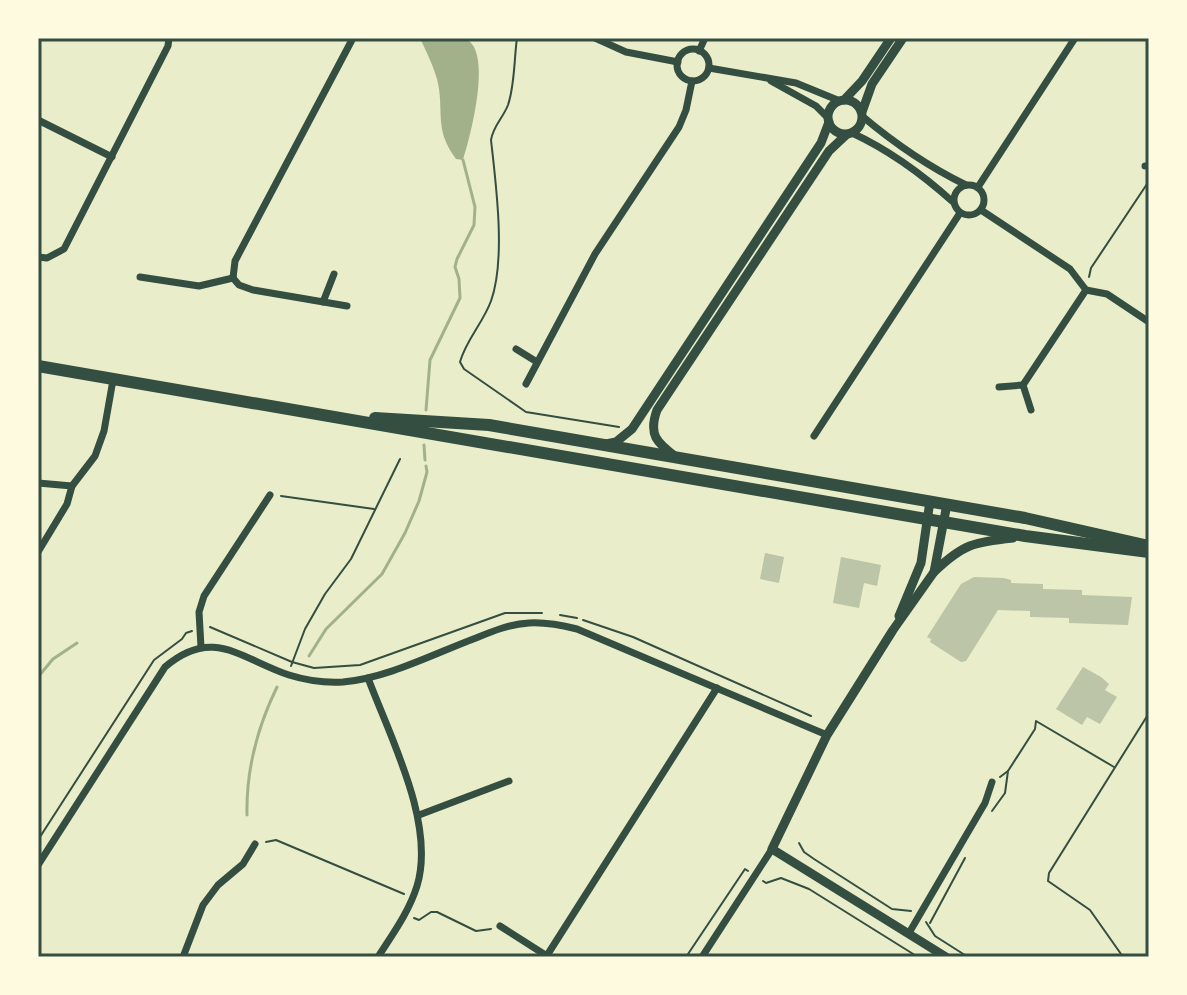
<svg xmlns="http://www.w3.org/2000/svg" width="1187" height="995" font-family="Raleway,sans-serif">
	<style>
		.water { fill: #a3b18a }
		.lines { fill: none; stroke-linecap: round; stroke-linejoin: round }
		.stream { stroke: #a3b18a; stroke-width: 3 }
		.building { fill: #bcc5a7 }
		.path { stroke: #344e41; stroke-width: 2 }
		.minor { stroke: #344e41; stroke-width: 7 }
		.tertiary { stroke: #344e41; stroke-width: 9 }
		.trunk { stroke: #344e41; stroke-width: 12 }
		.neatline { fill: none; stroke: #344e41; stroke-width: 3 }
	</style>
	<rect width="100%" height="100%" fill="#e9edc9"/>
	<!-- water -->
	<path class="water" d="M420 38C433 38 450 35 463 38 495 46 470 138 463 160L456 159C433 128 445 111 437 79 433 65 426 51 420 38Z"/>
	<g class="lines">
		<!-- stream -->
		<g class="stream">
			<polyline points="426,410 430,360 460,298 459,279 455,267 457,259 474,225 475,207 463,160"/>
			<polyline points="424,445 425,460"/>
			<polyline points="309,656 326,629 382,574 405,533 419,501 427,472 426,466"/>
			<polyline points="38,677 53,659 77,643"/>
			<path d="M247 815C246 769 257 728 277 687"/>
		</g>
	</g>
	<!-- building -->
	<g class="building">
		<polygon points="765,553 784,557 779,583 760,579"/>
		<polygon points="841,557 881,565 877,586 864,583 859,608 833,603"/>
		<polygon points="974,577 1004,578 1011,580 1011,583 1043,584 1043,589 1082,590 1082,595 1132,597 1128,625 1069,623 1069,618 1030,617 1030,611 998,610 966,661 961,662 930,642 931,639 927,637 961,584"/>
		<polygon points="1083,667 1101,677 1109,684 1105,690 1117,697 1100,724 1087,717 1082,725 1056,709"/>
	</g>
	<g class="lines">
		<!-- path -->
		<g class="path">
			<path d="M517 38C514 59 515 84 508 105 503 118 493 126 491 140 496 185 506 259 491 301 483 323 466 340 460 362L464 369 526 412 619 427"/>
			<polyline points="1089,277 1091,268 1149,181"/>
			<polyline points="281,496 374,509"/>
			<polyline points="560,615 577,618"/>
			<polyline points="583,620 633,637 811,716"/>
			<polyline points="210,627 292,662 314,668 360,665 505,613 542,613"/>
			<polyline points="291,666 305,629 325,594 351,559 400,459"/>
			<polyline points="1000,777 1008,771 1035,729 1036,721 1114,767"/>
			<polyline points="992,811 1005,793 1008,771"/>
			<polyline points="38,840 154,660 182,639 186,633 192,631"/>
			<polyline points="266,842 276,840 404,894"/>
			<polyline points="799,843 804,852 814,859 892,909 911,911"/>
			<polyline points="763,881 766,883 781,878 809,889 918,957"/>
			<polyline points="414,918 419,920 431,912 437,912 476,931 491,929"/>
			<polyline points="926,922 935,936 968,957"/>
			<polyline points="930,923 965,858"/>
			<polyline points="686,957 745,869 748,871"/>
			<polyline points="1126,957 1121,954 1090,910 1048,881 1049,873 1149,713"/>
		</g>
		<!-- minor -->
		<g class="minor">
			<polyline points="595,38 626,52 678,62"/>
			<circle cx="693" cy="65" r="16"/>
			<polyline points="699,51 705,38"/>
			<polyline points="709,68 796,83 840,101"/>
			<polyline points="771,81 816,106 828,118"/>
			<path d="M862 116C894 143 929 167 966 185"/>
			<polyline points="38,120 112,157"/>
			<path d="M852 133C889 150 923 175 953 202"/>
			<polyline points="1145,166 1149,166"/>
			<circle cx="969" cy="200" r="15"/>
			<polyline points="978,187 1075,38"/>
			<polyline points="981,210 1070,269 1086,290 1107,294 1149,322"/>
			<polyline points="38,257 47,258 64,249 168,46 169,38"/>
			<polyline points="140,277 199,286 233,278"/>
			<polyline points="233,278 235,261 353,38"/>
			<polyline points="233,278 239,285 253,290 347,306"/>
			<polyline points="323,302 334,274"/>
			<polyline points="516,349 537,362"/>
			<polyline points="526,384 595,254 679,127 686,110 692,81"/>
			<polyline points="1023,385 1086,290"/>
			<polyline points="999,387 1023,385 1031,410"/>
			<polyline points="814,436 960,213"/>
			<polyline points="38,483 72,486"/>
			<polyline points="38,552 67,504 72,486 95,456 104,431 113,380"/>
			<polyline points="201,647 199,612 204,596 270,495"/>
			<path d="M368 678C390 737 436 824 417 886 409 912 392 935 378 957"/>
			<polyline points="419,815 509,781"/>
			<path d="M38 865 165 667C213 626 241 659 289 675 305 680 325 683 343 682 388 678 433 654 476 638 493 631 510 624 529 623 545 622 561 625 577 629L827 735"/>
			<polyline points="500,926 547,956"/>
			<polyline points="909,933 985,803 992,782"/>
			<polyline points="183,957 203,905 218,885 243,864 255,844"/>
			<polyline points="546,957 717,688"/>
			<polyline points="702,957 772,849"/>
		</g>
		<!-- tertiary -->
		<g class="tertiary">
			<polyline points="844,100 862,81 891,38"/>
			<circle cx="845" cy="117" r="17"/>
			<polyline points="862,112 872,84 903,38"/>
			<polyline points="606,444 616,442 632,429 821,143 829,122"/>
			<path d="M676 457C657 443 648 435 657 410L829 151 846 135"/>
			<path d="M934 572C963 544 974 542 1013 538"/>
			<polyline points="899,616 921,563 930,501"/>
			<polyline points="946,957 772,849 827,735 893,630 934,572 947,504"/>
		</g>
		<!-- trunk -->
		<g class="trunk">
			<polyline points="38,366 1025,536 1149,552"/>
			<polyline points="375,418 489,425 1025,518 1149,546"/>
		</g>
	</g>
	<!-- border -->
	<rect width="1187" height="995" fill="none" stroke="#fefae0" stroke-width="80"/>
	<rect x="40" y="40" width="1107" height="915" class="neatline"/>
</svg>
